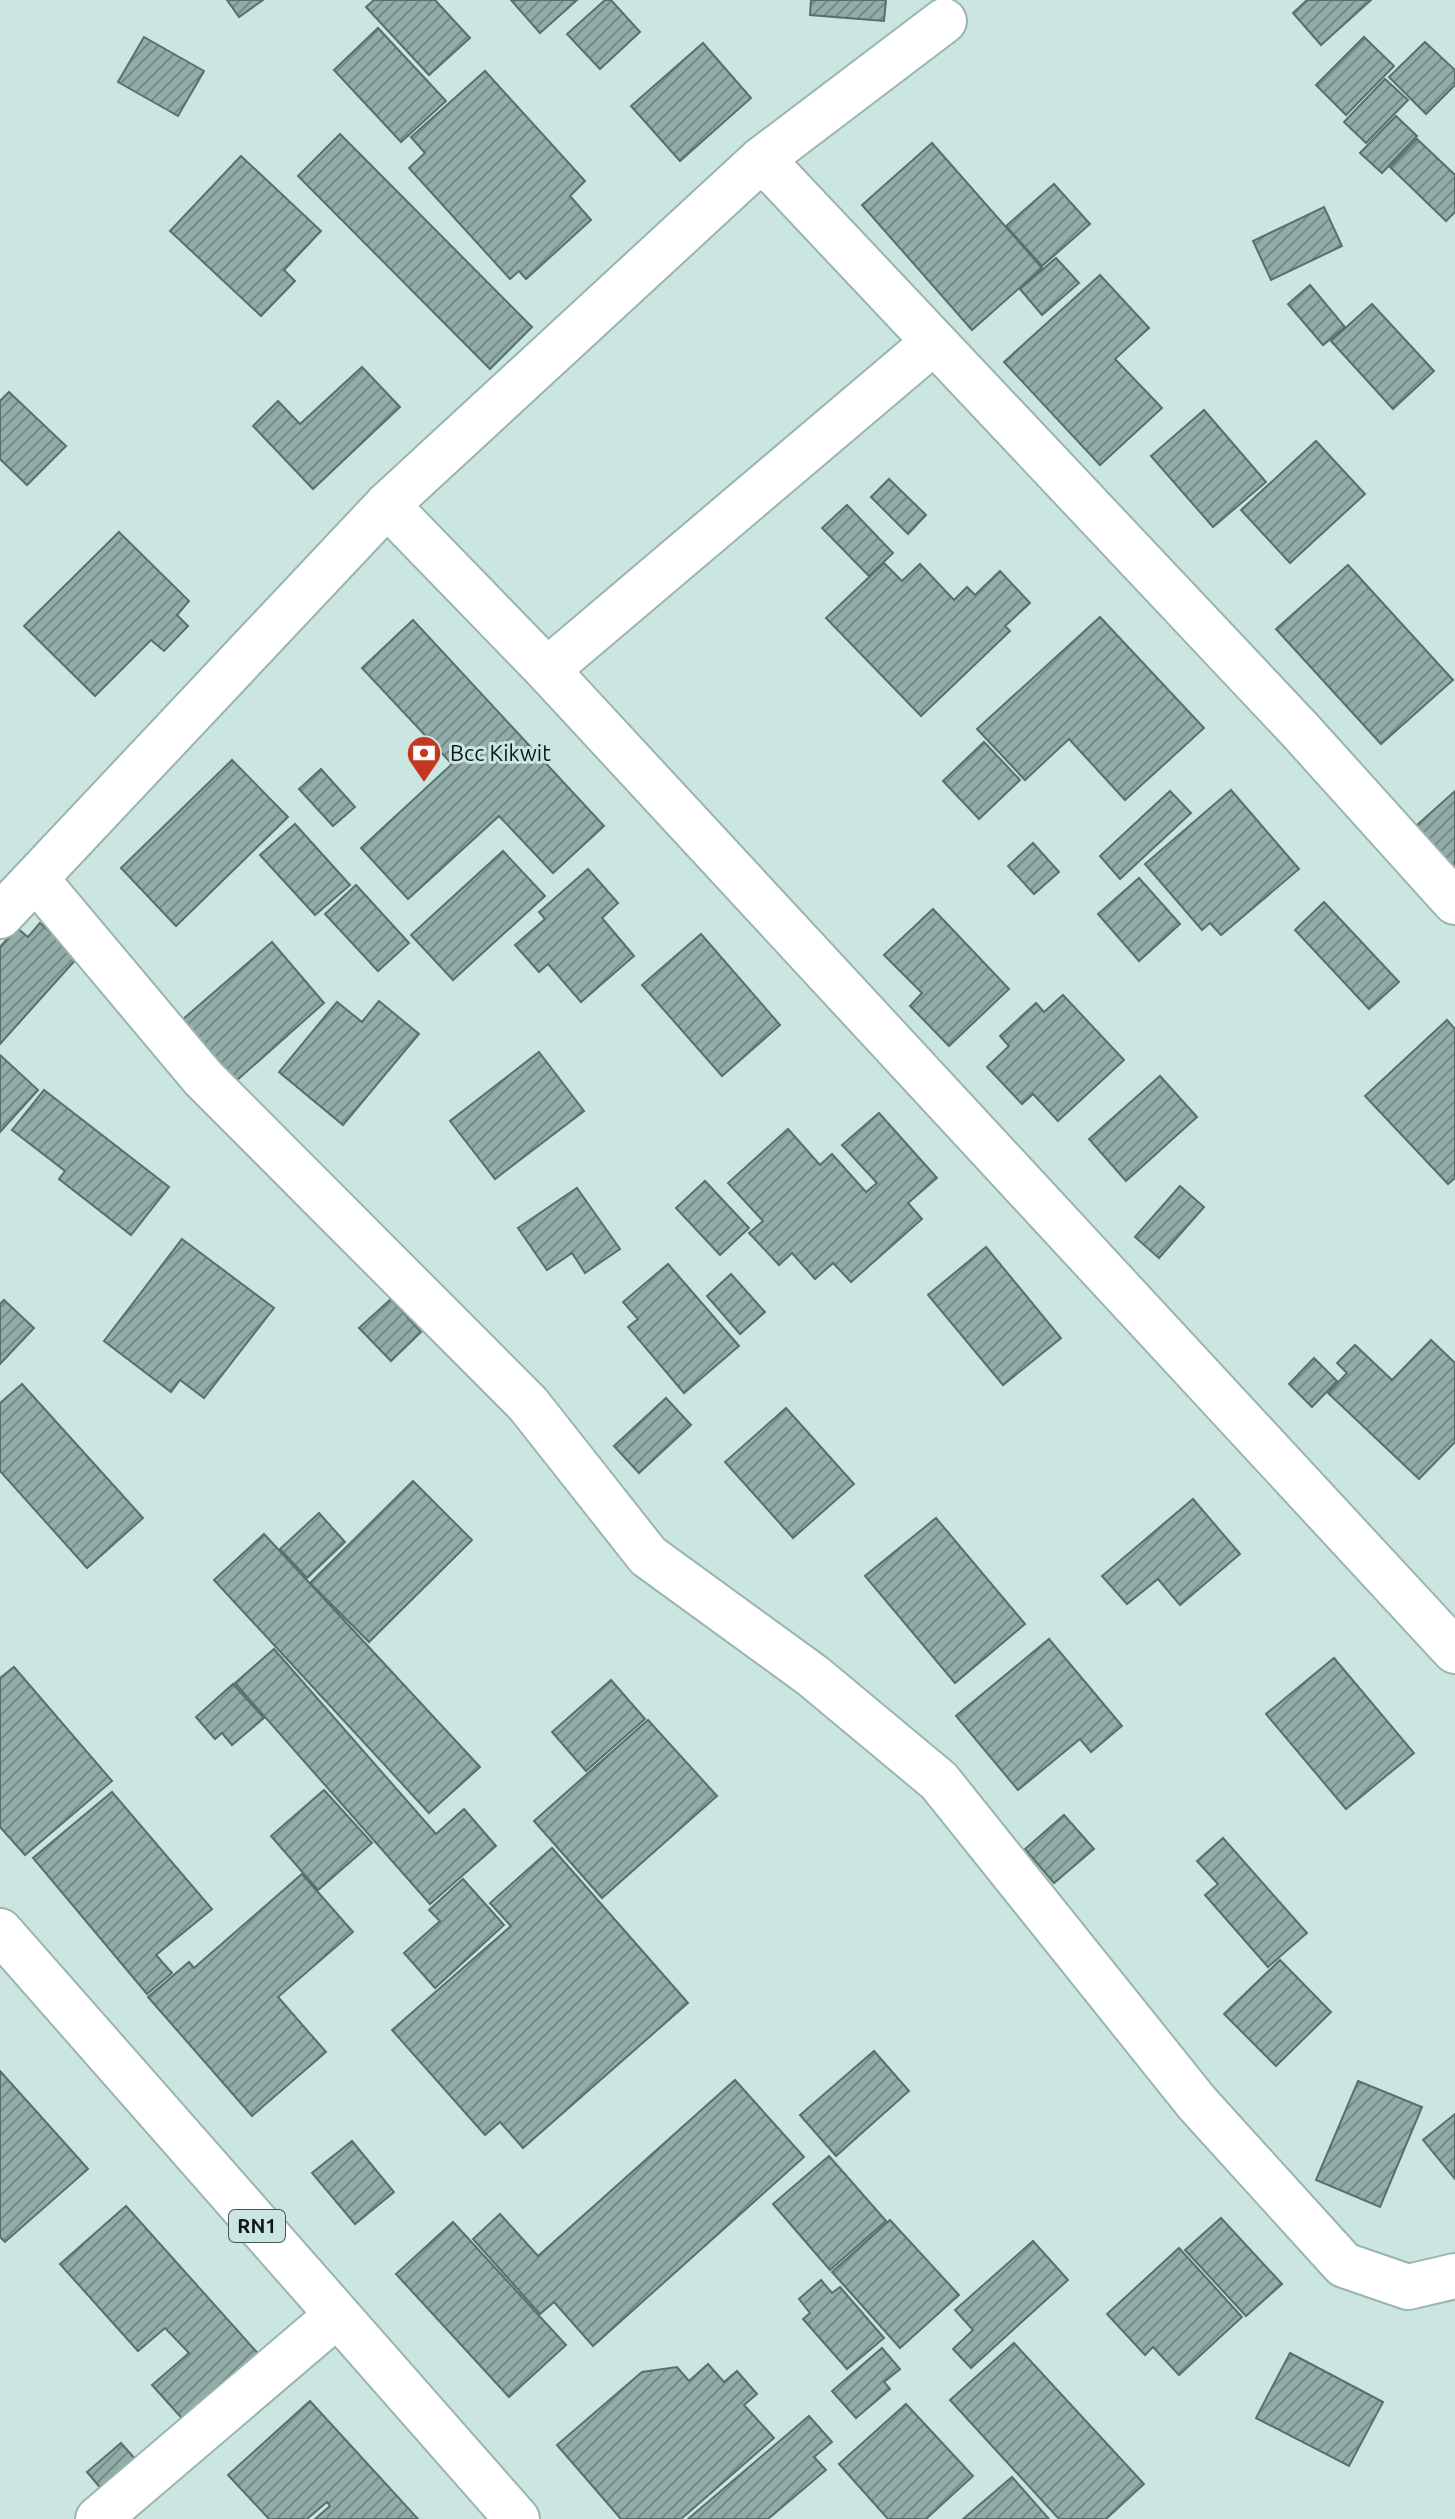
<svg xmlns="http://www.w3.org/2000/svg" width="1455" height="2519" font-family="Ubuntu,sans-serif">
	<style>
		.building { fill: url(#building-hatch); stroke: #58706b; stroke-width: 2 }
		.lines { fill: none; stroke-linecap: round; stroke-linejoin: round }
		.street-casing { stroke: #9ab4af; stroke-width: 48 }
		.highway-casing { stroke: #9ab4af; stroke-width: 48 }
		.street { stroke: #fff; stroke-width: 44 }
		.highway { stroke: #fff; stroke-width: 44 }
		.labels { text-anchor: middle; stroke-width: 6; stroke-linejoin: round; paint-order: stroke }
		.shield { fill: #cbe6e1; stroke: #475654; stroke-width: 2 }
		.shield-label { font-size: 20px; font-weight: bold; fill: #0f1817 }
		.poi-label { font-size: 22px; fill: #0f1817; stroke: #cbe6e1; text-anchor: start }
	</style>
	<defs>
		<pattern id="building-hatch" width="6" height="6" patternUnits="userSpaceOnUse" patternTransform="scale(2)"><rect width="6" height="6" fill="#92aca7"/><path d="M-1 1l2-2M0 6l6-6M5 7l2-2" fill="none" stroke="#768b87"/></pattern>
	</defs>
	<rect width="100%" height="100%" fill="#cbe6e1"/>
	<!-- building -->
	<g class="building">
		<polygon points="227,0 263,0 239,17"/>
		<polygon points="374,0 435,0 470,38 429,75 366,7"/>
		<polygon points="511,0 577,0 540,33"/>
		<polygon points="605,0 611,0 640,32 600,69 567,34"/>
		<polygon points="811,0 886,0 884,21 810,15"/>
		<polygon points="1307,0 1371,0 1321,45 1293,13"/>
		<polygon points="378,28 446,101 401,142 334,70"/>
		<polygon points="144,37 204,71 178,116 118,82"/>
		<polygon points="1364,37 1394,66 1346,115 1316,85"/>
		<polygon points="1425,42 1455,70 1455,85 1426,114 1389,77"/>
		<polygon points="703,43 751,98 680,161 631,106"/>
		<polygon points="485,71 585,181 570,196 591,220 526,279 519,271 510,279 409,168 425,153 411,137"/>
		<polygon points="1385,79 1408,100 1366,143 1344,122"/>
		<polygon points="1396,116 1417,136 1382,173 1360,153"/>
		<polygon points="340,134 532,327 490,369 298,176"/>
		<polygon points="1417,139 1455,175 1455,212 1446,221 1390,167"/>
		<polygon points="932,143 1042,268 972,330 862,205"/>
		<polygon points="241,156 321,231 284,270 295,281 261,316 170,231"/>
		<polygon points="1054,184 1090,224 1042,266 1006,226"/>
		<polygon points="1324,207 1342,246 1271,280 1253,241"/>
		<polygon points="1056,258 1079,283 1042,315 1020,289"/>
		<polygon points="1100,275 1149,328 1115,359 1162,408 1100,465 1004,362"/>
		<polygon points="1310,285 1345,327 1323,345 1288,304"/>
		<polygon points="1372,304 1434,371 1393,409 1331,341"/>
		<polygon points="362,367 400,407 313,489 253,426 278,401 300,424"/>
		<polygon points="9,392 66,446 27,485 0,459 0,401"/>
		<polygon points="1204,410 1266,482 1213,527 1151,456"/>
		<polygon points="1316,441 1365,494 1290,563 1241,510"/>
		<polygon points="889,479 926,515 908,534 871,497"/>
		<polygon points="847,505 893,553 869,576 822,528"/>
		<polygon points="119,532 189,601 177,615 188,626 164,651 151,640 95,696 24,626"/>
		<polygon points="884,563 902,581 920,564 954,600 967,587 975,595 1000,571 1030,603 1005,626 1010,631 921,716 826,618"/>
		<polygon points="1348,565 1453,680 1381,744 1276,629"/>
		<polygon points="1100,617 1204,728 1125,800 1069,739 1025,780 977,729"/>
		<polygon points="413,620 604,826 553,873 499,816 408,899 361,848 452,764 362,668"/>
		<polygon points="984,742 1020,780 979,819 943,781"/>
		<polygon points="232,760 288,817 176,926 121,868"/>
		<polygon points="321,769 355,807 333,826 299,789"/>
		<polygon points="1231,790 1299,869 1221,935 1210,923 1202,930 1145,864"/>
		<polygon points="1170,791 1191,813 1120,879 1100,856"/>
		<polygon points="1455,791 1455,885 1408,833"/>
		<polygon points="295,824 350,885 315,915 260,855"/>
		<polygon points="1033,843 1059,872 1034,894 1008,866"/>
		<polygon points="503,851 545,896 453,980 411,935"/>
		<polygon points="588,869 618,903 602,918 634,956 581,1002 548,964 539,972 515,945 545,919 539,912"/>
		<polygon points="1139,878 1180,924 1139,961 1098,914"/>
		<polygon points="356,885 409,943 378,971 325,914"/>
		<polygon points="1324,902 1399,982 1369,1009 1295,930"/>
		<polygon points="933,909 1009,989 949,1046 910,1006 922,993 884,955"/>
		<polygon points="40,923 78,957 0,1044 0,947 17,928 28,937"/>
		<polygon points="701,934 780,1025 722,1076 642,985"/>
		<polygon points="272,942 324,1003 236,1081 182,1020"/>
		<polygon points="1063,995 1124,1060 1058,1121 1033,1094 1022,1104 987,1067 1009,1046 1000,1036 1036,1003 1044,1012"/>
		<polygon points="379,1001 419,1034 343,1125 279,1072 337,1002 362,1022"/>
		<polygon points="1447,1020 1455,1029 1455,1178 1448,1184 1365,1096"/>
		<polygon points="539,1052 584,1111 495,1179 450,1121"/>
		<polygon points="0,1055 38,1090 0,1132"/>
		<polygon points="1160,1076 1197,1117 1126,1181 1089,1139"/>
		<polygon points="44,1090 169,1187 131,1235 59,1179 65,1171 12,1130"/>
		<polygon points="879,1113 937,1178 908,1203 922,1219 851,1282 833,1263 815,1279 792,1253 779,1265 749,1233 763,1221 728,1183 788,1129 820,1165 832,1154 866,1192 877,1183 842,1145"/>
		<polygon points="705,1181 749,1228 720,1255 676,1208"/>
		<polygon points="1180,1186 1204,1207 1159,1258 1135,1237"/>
		<polygon points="577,1188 620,1249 585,1273 572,1253 547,1270 518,1228"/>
		<polygon points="182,1239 274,1308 204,1398 180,1380 171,1392 104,1341"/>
		<polygon points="986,1247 1061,1338 1003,1385 928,1295"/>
		<polygon points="668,1264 739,1346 684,1393 628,1327 638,1319 623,1302"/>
		<polygon points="731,1274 765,1312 740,1334 707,1296"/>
		<polygon points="391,1299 421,1332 391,1361 359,1328"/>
		<polygon points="4,1300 34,1328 0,1364 0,1304"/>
		<polygon points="1431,1340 1455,1363 1455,1442 1419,1479 1328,1393 1347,1373 1337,1363 1355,1345 1392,1380"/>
		<polygon points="1314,1358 1337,1381 1312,1407 1289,1384"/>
		<polygon points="22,1384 143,1518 87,1568 0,1471 0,1403"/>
		<polygon points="666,1398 691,1425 639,1473 614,1446"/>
		<polygon points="786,1408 854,1484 793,1538 725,1462"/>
		<polygon points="413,1481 472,1540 369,1642 310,1583"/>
		<polygon points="1193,1499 1240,1554 1180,1605 1158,1579 1127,1604 1102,1576"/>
		<polygon points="319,1513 345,1542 307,1578 280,1549"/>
		<polygon points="936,1518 1025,1624 955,1683 865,1576"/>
		<polygon points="264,1534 480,1767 429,1813 214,1580"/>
		<polygon points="1049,1639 1122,1726 1091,1752 1080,1739 1018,1790 956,1716"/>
		<polygon points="274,1649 436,1834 464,1809 496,1846 430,1904 235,1683"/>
		<polygon points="1334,1658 1414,1753 1346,1809 1266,1714"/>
		<polygon points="14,1667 112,1781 25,1855 0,1827 0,1678"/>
		<polygon points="611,1680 645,1719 586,1771 552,1732"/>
		<polygon points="233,1684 264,1718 232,1745 222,1733 215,1739 196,1717"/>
		<polygon points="648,1720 717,1796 602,1898 534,1821"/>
		<polygon points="324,1790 372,1843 318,1890 271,1836"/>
		<polygon points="112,1792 212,1909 156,1955 172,1973 147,1994 33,1858"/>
		<polygon points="1064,1815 1094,1849 1054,1883 1025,1849"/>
		<polygon points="1223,1838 1307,1933 1268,1967 1205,1895 1218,1884 1197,1861"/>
		<polygon points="552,1848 688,2003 523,2148 500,2122 485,2135 392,2030 511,1926 490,1903"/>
		<polygon points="302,1874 353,1932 278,1997 326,2052 252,2116 148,1997 189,1962 194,1968"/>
		<polygon points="463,1879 504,1925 435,1988 404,1953 440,1921 429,1910"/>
		<polygon points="1280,1960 1331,2012 1276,2066 1224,2014"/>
		<polygon points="874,2051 909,2091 836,2156 800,2115"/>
		<polygon points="0,2071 88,2169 5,2242 0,2237"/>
		<polygon points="735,2080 804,2157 593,2346 554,2302 540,2314 473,2239 500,2214 538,2256"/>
		<polygon points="1358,2081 1422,2107 1380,2207 1316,2180"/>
		<polygon points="1455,2114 1455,2179 1423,2140"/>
		<polygon points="352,2141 394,2192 355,2224 312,2173"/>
		<polygon points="829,2156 886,2221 830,2270 773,2204"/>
		<polygon points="126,2206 263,2359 188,2425 152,2385 189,2353 165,2328 138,2351 60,2264"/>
		<polygon points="1221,2218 1282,2284 1246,2316 1185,2250"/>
		<polygon points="890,2220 959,2295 900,2348 832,2272"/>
		<polygon points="453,2222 566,2345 509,2397 396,2274"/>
		<polygon points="1033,2241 1068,2280 971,2368 953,2349 973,2330 955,2310"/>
		<polygon points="1179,2248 1242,2317 1179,2375 1153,2347 1145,2355 1107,2314"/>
		<polygon points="821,2280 832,2293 840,2287 884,2338 847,2369 803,2319 810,2313 799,2299"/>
		<polygon points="1014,2343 1144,2484 1106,2519 1059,2519 950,2400"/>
		<polygon points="882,2348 900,2369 884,2382 890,2389 856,2418 832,2391"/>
		<polygon points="1290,2353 1383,2402 1349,2466 1256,2418"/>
		<polygon points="708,2364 724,2382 737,2371 757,2394 744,2405 774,2438 681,2519 621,2519 557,2445 642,2372 677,2367 689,2381"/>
		<polygon points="310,2401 418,2519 315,2519 330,2506 327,2502 307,2519 269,2519 228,2475"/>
		<polygon points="906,2404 973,2476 926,2519 888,2519 839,2464"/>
		<polygon points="809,2416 832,2442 814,2457 826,2470 768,2519 688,2519"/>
		<polygon points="121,2443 143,2468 109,2498 87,2472"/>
		<polygon points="1012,2477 1049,2519 963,2519"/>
	</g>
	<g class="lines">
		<!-- street casing -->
		<g class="street-casing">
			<g id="street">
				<polyline points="762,159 1299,729 1455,902"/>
				<polyline points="387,505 547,670 1455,1651"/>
				<polyline points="547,670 934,342"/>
				<polyline points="36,879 203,1078 528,1404 648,1556 813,1676 939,1781 1197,2103 1344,2265 1408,2287 1455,2276"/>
				<polyline points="0,916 387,505 762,159 944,21"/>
				<polyline points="98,2519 336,2316"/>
			</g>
		</g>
		<!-- highway casing -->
		<g class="highway-casing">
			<polyline id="highway" points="0,1931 517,2519"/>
		</g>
		<!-- street -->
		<use href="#street" class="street"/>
		<!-- highway -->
		<use href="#highway" class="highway"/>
	</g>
	<!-- icons -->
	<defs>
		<g id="bank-pin" transform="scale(1.8)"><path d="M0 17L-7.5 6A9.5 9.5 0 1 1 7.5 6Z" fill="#c43821" stroke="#cbe6e1"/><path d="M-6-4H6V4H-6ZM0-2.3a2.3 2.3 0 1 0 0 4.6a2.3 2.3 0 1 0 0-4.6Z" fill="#fff"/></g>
	</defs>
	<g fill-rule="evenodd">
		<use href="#bank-pin" x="424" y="753"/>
	</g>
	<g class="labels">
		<!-- shield labels -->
		<rect class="shield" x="229" y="2210" width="56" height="32" rx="6"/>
		<g class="shield-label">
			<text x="257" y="2233">RN1</text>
		</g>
		<!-- poi labels -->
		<g class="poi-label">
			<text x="450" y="761">Bcc Kikwit</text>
		</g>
	</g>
</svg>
